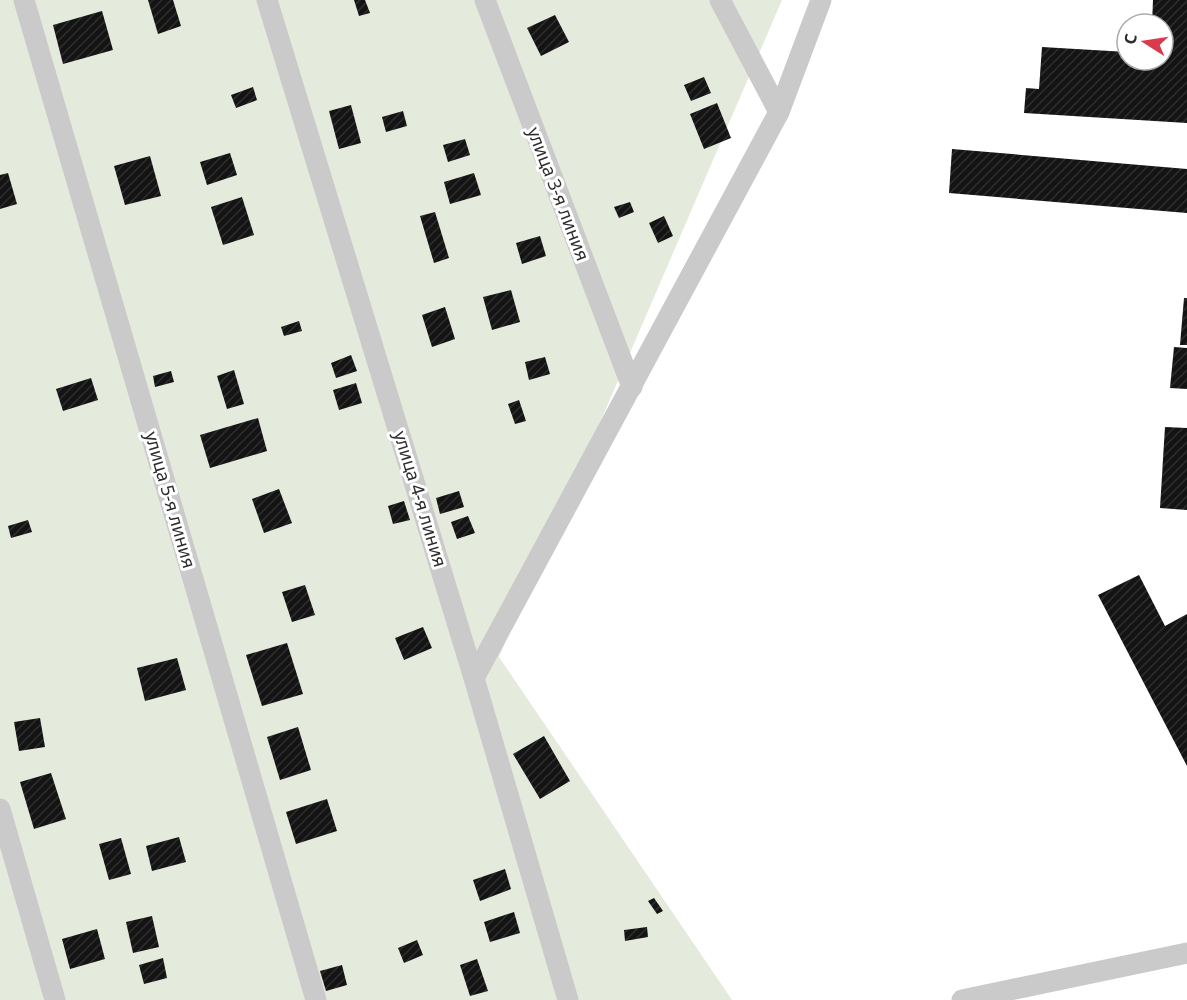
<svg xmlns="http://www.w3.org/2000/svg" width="1187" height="1000" font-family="'Noto Sans',sans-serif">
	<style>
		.garden { fill: #e4eadc }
		.building { fill: url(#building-hatch) }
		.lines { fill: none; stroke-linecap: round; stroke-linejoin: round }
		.minor { stroke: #cacaca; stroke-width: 21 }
		.labels { text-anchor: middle; stroke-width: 6; stroke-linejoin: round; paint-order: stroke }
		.street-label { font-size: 18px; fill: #2d2d2d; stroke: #fff }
	</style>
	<defs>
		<pattern id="building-hatch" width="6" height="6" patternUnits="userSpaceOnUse" patternTransform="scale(1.5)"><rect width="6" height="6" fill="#141414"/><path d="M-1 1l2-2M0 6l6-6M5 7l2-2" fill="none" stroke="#2e2e2e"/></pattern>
	</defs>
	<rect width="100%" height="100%" fill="#fff"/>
	<!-- garden -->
	<polygon class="garden" points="0,0 782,0 499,657 732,1000 0,1000"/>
	<!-- building -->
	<g class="building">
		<polygon points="148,0 173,0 181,26 158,34"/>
		<polygon points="354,0 365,0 370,13 359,16"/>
		<polygon points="1153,0 1187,0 1187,123 1024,113 1026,88 1039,89 1042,47 1127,52 1127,60 1163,60 1163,24 1152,24"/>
		<polygon points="102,11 113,50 63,64 53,25"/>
		<polygon points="555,15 569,42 541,56 527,28"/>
		<polygon points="704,77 711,93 691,101 684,85"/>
		<polygon points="253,87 257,100 236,108 231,95"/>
		<polygon points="717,103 731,138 704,149 690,114"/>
		<polygon points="351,105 361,143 339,149 329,111"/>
		<polygon points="403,111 407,126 386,132 382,117"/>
		<polygon points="465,139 470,155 448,162 443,145"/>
		<polygon points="952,149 1187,169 1187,213 949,193"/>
		<polygon points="230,153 237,175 207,185 200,162"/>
		<polygon points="150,156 161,196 125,205 114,166"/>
		<polygon points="8,173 17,204 0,209 0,175"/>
		<polygon points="474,173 481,195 450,204 444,182"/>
		<polygon points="242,197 254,235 223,245 211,207"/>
		<polygon points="630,202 634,212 619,218 614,207"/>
		<polygon points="435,212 449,258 434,263 420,216"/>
		<polygon points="664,216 673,236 658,243 649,223"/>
		<polygon points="540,236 546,256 522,264 516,243"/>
		<polygon points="511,290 520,322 492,330 483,297"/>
		<polygon points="1184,298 1187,298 1187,345 1180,345"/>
		<polygon points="445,307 455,339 432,347 422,315"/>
		<polygon points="299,321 302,331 284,336 281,327"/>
		<polygon points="1174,347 1187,348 1187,389 1170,388"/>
		<polygon points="351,355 357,371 336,378 331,363"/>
		<polygon points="545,357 550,374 529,380 525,362"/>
		<polygon points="234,370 244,404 227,409 217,376"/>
		<polygon points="171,371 174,382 155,387 153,376"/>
		<polygon points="91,378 98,400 63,411 56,389"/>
		<polygon points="356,383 362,403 339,410 333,390"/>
		<polygon points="519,400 526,421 515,424 508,404"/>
		<polygon points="258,418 267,451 210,468 200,435"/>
		<polygon points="1165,427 1187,428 1187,510 1160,508"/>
		<polygon points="279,489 292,523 264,533 252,499"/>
		<polygon points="459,491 464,507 440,514 436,498"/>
		<polygon points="404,501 410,520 393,524 388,506"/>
		<polygon points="468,516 475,533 457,539 451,522"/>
		<polygon points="28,520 32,532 11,538 8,526"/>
		<polygon points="1139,575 1165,626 1187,614 1187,766 1098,595"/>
		<polygon points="305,585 315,615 292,622 282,592"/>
		<polygon points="423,627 432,648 404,660 395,638"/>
		<polygon points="287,643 303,694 262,706 246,655"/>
		<polygon points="177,658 186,690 145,701 137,668"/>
		<polygon points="40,718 45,747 19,751 14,722"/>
		<polygon points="298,727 311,770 280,780 267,737"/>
		<polygon points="544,736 570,781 540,799 513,754"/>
		<polygon points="51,773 66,819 34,829 20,782"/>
		<polygon points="327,799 337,831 296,844 286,812"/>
		<polygon points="179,837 186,862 152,871 146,846"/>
		<polygon points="121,838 131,874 109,880 99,844"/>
		<polygon points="505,869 511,889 480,901 473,880"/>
		<polygon points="654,898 663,911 657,914 648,901"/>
		<polygon points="514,912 520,933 490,942 484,922"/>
		<polygon points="152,916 159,947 133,953 126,922"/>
		<polygon points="647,927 648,937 625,941 624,930"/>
		<polygon points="97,929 105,959 70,969 62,939"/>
		<polygon points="417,940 423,955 404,963 398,948"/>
		<polygon points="163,958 167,978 144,984 139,965"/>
		<polygon points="477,959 488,991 470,996 460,965"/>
		<polygon points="342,965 347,985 326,991 320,971"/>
	</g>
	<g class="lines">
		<!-- minor -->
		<g class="minor">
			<polyline points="24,0 316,1000"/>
			<polyline points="267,0 474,678 568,1000"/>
			<polyline points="485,0 632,387"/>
			<polyline points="720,0 779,112"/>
			<polyline points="474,678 779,112 821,0"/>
			<polyline points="0,809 55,1000"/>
			<polyline points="962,1000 1187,953"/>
		</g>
	</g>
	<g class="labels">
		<!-- street labels -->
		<g class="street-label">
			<text transform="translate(558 194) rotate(69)" y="6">улица 3-я линия</text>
			<text transform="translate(420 499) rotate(73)" y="6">улица 4-я линия</text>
			<text transform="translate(170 500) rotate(74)" y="6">улица 5-я линия</text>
		</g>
	</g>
	<!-- north arrow -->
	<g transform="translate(1145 42) rotate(282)"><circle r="28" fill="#ffffff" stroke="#ababab" stroke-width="1.5"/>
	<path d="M0-4.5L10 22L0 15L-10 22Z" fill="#da3a4c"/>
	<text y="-9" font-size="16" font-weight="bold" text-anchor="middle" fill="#2d2d2d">С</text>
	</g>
</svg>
